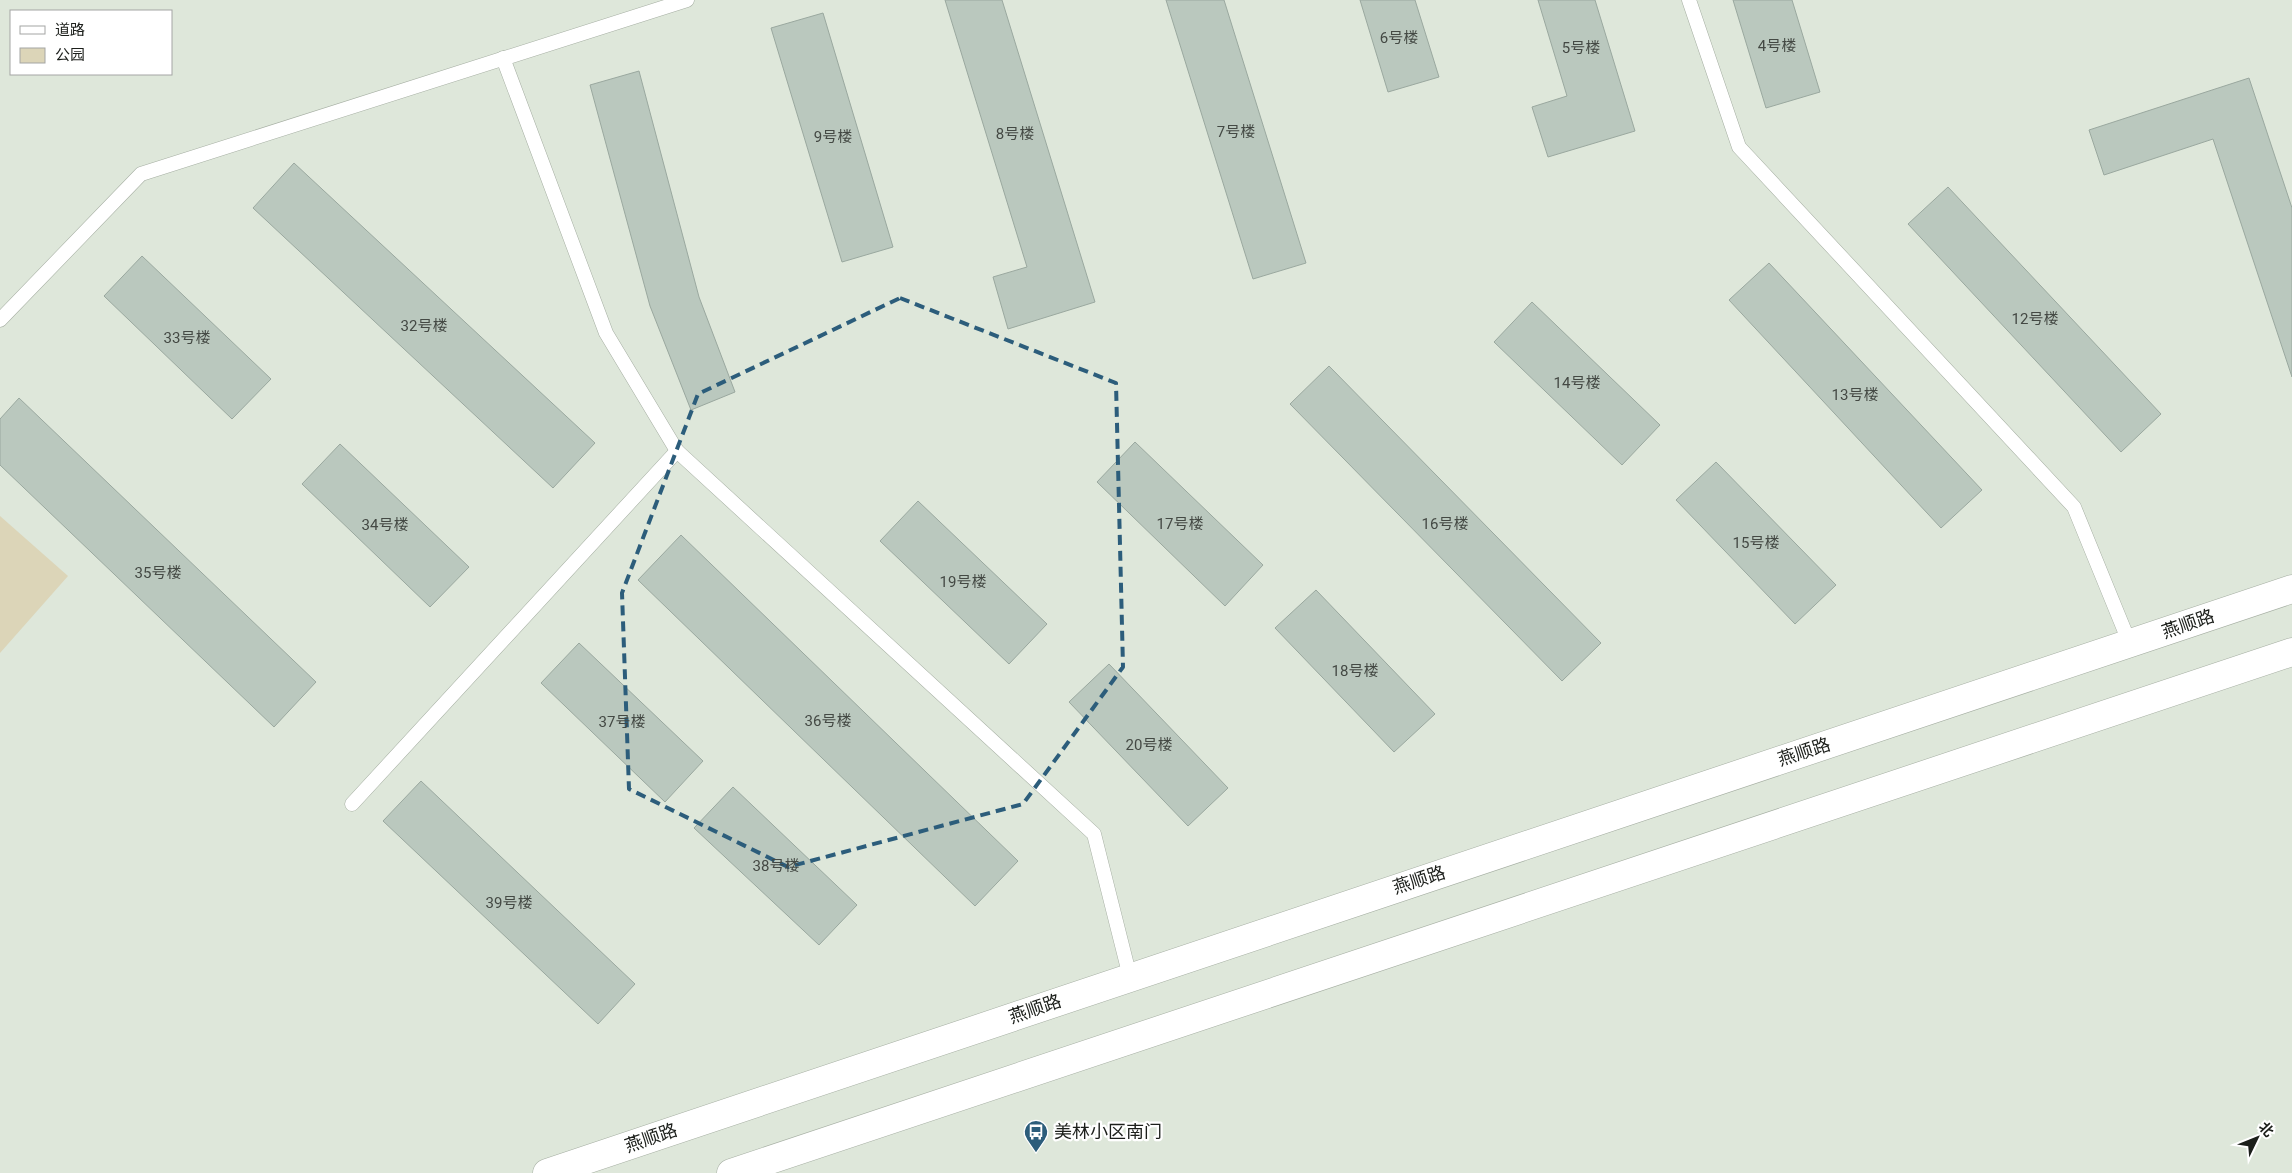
<svg xmlns="http://www.w3.org/2000/svg" width="2292" height="1173" font-family="Roboto,'Noto Sans SC',sans-serif">
	<style>
		.green { fill: #dcd5b8 }
		.building { fill: #bac8be; stroke: #9aa89f }
		.lines { fill: none; stroke-linecap: round; stroke-linejoin: round }
		.lane-casing { stroke: #a5aea2; stroke-width: 15 }
		.primary-casing { stroke: #a5aea2; stroke-width: 29 }
		.lane { stroke: #fff; stroke-width: 14 }
		.primary { stroke: #fff; stroke-width: 28 }
		.marked { fill: none; stroke: #2c5d7b; stroke-width: 4; stroke-dasharray: 10 6; stroke-linejoin: round }
		.labels { text-anchor: middle; stroke-width: 4.5; stroke-linejoin: round; paint-order: stroke }
		.number-label { font-size: 15px; fill: #444944 }
		.street-label { font-size: 18px; fill: #1c1f1b; stroke: #fff }
		.poi-label { font-size: 18px; fill: #1c1f1b; stroke: #fff; text-anchor: start }
	</style>
	<rect width="100%" height="100%" fill="#dee7da"/>
	<!-- green -->
	<polygon class="green" points="0,516 68,576 0,653"/>
	<!-- building -->
	<g class="building">
		<polygon points="945,0 1002,0 1095,302 1008,329 993,277 1027,267"/>
		<polygon points="1166,0 1224,0 1306,263 1253,279"/>
		<polygon points="1360,0 1415,0 1439,77 1388,92"/>
		<polygon points="1538,0 1595,0 1635,131 1548,157 1532,107 1567,96"/>
		<polygon points="1733,0 1792,0 1820,92 1766,108"/>
		<polygon points="823,13 893,247 842,262 771,28"/>
		<polygon points="639,71 699,297 735,392 691,410 650,306 590,85"/>
		<polygon points="2249,78 2292,208 2292,377 2213,139 2104,175 2089,130"/>
		<polygon points="294,163 595,443 553,488 253,208"/>
		<polygon points="1948,187 2161,414 2121,452 1908,224"/>
		<polygon points="142,256 271,379 232,419 104,296"/>
		<polygon points="1769,263 1982,490 1941,528 1729,300"/>
		<polygon points="1532,302 1660,425 1622,465 1494,342"/>
		<polygon points="1329,366 1601,643 1562,681 1290,404"/>
		<polygon points="19,398 316,682 274,727 0,465 0,419"/>
		<polygon points="1135,442 1263,565 1225,606 1097,482"/>
		<polygon points="340,444 469,567 430,607 302,484"/>
		<polygon points="1716,462 1836,585 1795,624 1676,500"/>
		<polygon points="918,501 1047,624 1009,664 880,541"/>
		<polygon points="681,535 1018,861 975,906 638,580"/>
		<polygon points="1316,590 1435,714 1394,752 1275,628"/>
		<polygon points="579,643 703,761 665,802 541,683"/>
		<polygon points="1109,664 1228,788 1188,826 1069,702"/>
		<polygon points="421,781 635,984 598,1024 383,821"/>
		<polygon points="733,787 857,905 819,945 694,828"/>
	</g>
	<g class="lines">
		<!-- lane casing -->
		<g class="lane-casing">
			<g id="lane">
				<polyline points="1689,0 1739,147 2074,507 2130,644"/>
				<polyline points="503,58 606,333 677,451 1094,834 1130,977"/>
				<polyline points="0,320 141,174 687,0"/>
				<polyline points="352,804 677,451"/>
			</g>
		</g>
		<!-- primary casing -->
		<g class="primary-casing">
			<g id="primary">
				<polyline points="547,1173 2292,589"/>
				<polyline points="731,1173 2292,652"/>
			</g>
		</g>
		<!-- lane -->
		<use href="#lane" class="lane"/>
		<!-- primary -->
		<use href="#primary" class="primary"/>
	</g>
	<!-- marked area -->
	<path class="marked" d="M900 298 1116 383 1123 667 1023 804 788 867 629 789 622 593 698 394Z"/>
	<!-- icons -->
	<defs>
		<g id="bus-pin" transform="scale(1.25)"><path d="M0 17L-7.5 6A9.5 9.5 0 1 1 7.5 6Z" fill="#2c5d7b" stroke="#fff"/><path d="M-5-6H5V4H4V6H2V4H-2V6H-4V4H-5ZM-3.5-4V0h7V-4ZM-3.5 1.2v1.5H-2V1.2ZM2 1.2v1.5H3.5V1.2Z" fill="#fff"/></g>
	</defs>
	<g fill-rule="evenodd">
		<use href="#bus-pin" x="1036" y="1132"/>
	</g>
	<g class="labels">
		<!-- number labels -->
		<g class="number-label">
			<text x="1399" y="43">6号楼</text>
			<text x="1777" y="51">4号楼</text>
			<text x="1581" y="53">5号楼</text>
			<text x="1236" y="137">7号楼</text>
			<text x="1015" y="139">8号楼</text>
			<text x="833" y="142">9号楼</text>
			<text x="2035" y="324">12号楼</text>
			<text x="424" y="331">32号楼</text>
			<text x="187" y="343">33号楼</text>
			<text x="1577" y="388">14号楼</text>
			<text x="1855" y="400">13号楼</text>
			<text x="1180" y="529">17号楼</text>
			<text x="1445" y="529">16号楼</text>
			<text x="385" y="530">34号楼</text>
			<text x="1756" y="548">15号楼</text>
			<text x="158" y="578">35号楼</text>
			<text x="963" y="587">19号楼</text>
			<text x="1355" y="676">18号楼</text>
			<text x="828" y="726">36号楼</text>
			<text x="622" y="727">37号楼</text>
			<text x="1149" y="750">20号楼</text>
			<text x="776" y="871">38号楼</text>
			<text x="509" y="908">39号楼</text>
		</g>
		<!-- street labels -->
		<g class="street-label">
			<text transform="translate(2188 624) rotate(-19)" y="6">燕顺路</text>
			<text transform="translate(1804 752) rotate(-18)" y="6">燕顺路</text>
			<text transform="translate(1419 880) rotate(-18)" y="6">燕顺路</text>
			<text transform="translate(1035 1009) rotate(-19)" y="6">燕顺路</text>
			<text transform="translate(651 1138) rotate(-19)" y="6">燕顺路</text>
		</g>
		<!-- poi labels -->
		<g class="poi-label">
			<text x="1054" y="1138">美林小区南门</text>
		</g>
	</g>
	<!-- legend -->
	<rect x="10" y="10" width="162" height="65" fill="#ffffff" stroke="#a4a5a4"/>
	<rect x="20" y="26" width="25" height="8" fill="#ffffff" stroke="#a4a5a4"/>
	<text x="55" y="35" font-size="15" fill="#1c1f1b">道路</text>
	<rect x="20" y="48" width="25" height="15" fill="#dcd5b8" stroke="#a4a5a4"/>
	<text x="55" y="60" font-size="15" fill="#1c1f1b">公园</text>
	<!-- north arrow -->
	<g transform="translate(2257 1138) rotate(47)" stroke="#ffffff" stroke-width="4" paint-order="stroke">
	<path d="M0-4L9 19L0 12L-9 19Z" fill="#1c1f1b"/>
	<text y="-8" font-size="14" font-weight="bold" text-anchor="middle" fill="#1c1f1b">北</text>
	</g>
</svg>
